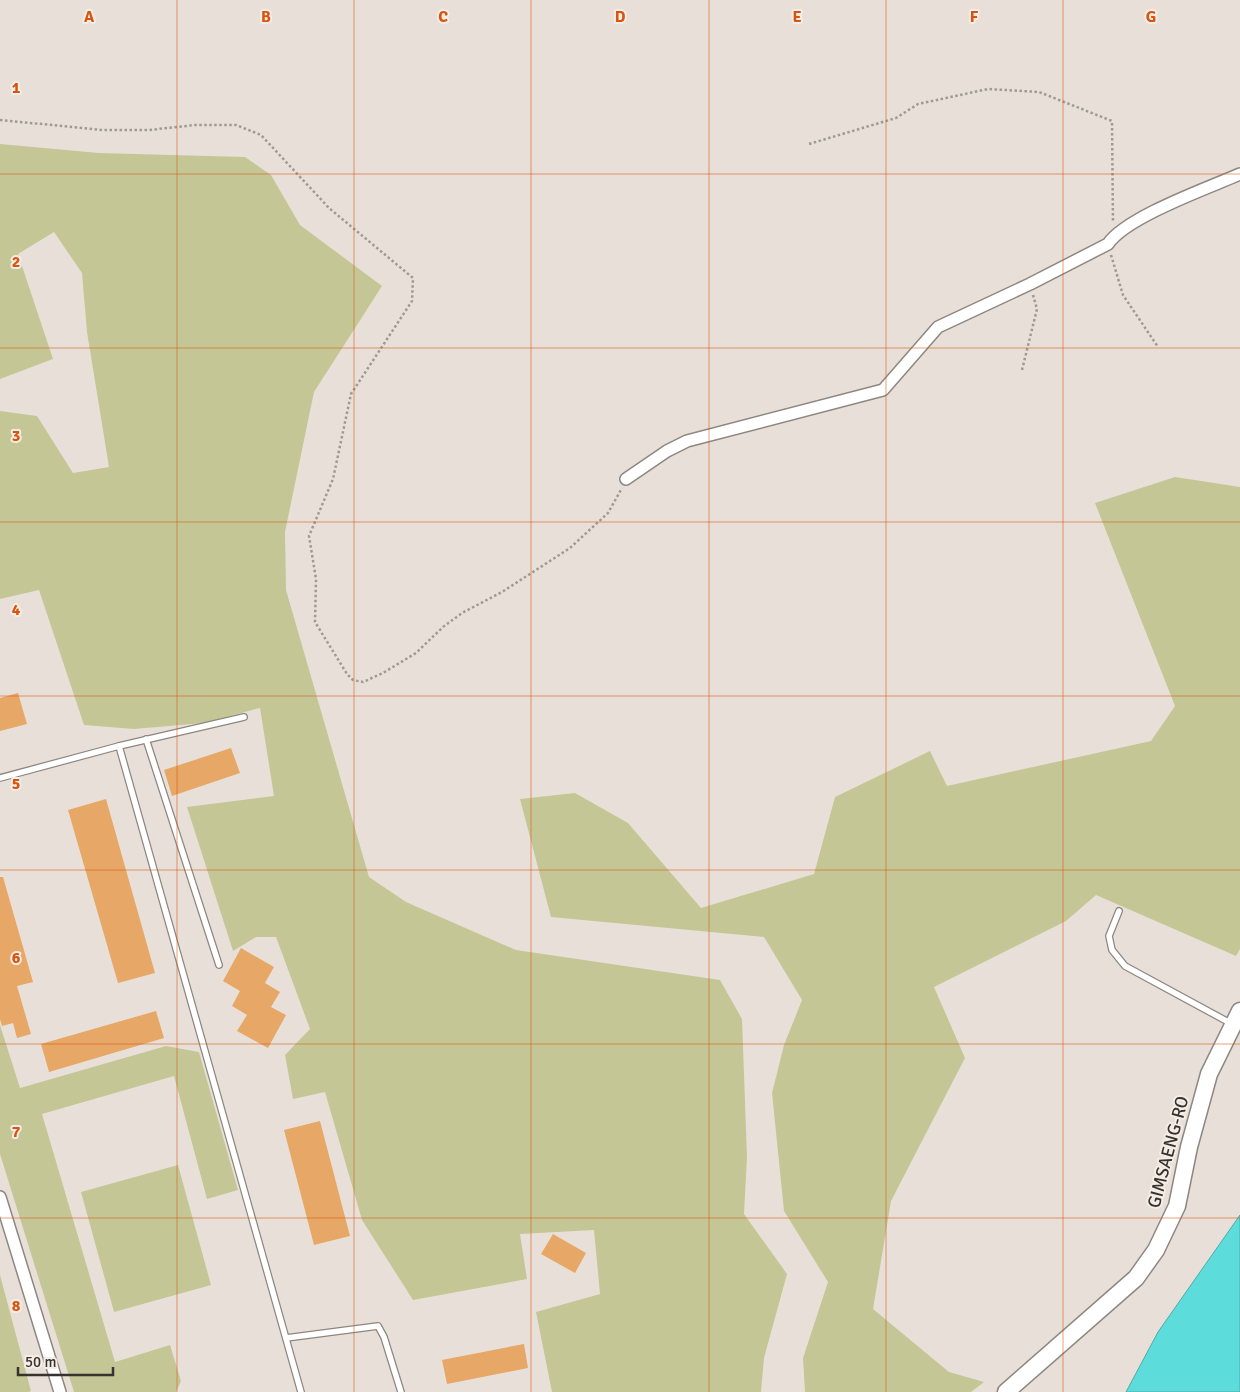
<svg xmlns="http://www.w3.org/2000/svg" width="1240" height="1392" font-family="Signika,sans-serif">
	<style>
		.green { fill: #c4c795 }
		.water { fill: #5ddcdc; stroke: #51a9a8 }
		.building { fill: #e7a766 }
		.lines { fill: none; stroke-linecap: round; stroke-linejoin: round }
		.lane-casing { stroke: #8e8780; stroke-width: 8 }
		.street-casing { stroke: #8e8780; stroke-width: 14 }
		.secondary-casing { stroke: #8e8780; stroke-width: 19 }
		.path { stroke: #9f9993; stroke-width: 2.5; stroke-dasharray: 2.5 2.5; stroke-linecap: butt }
		.lane { stroke: #fff; stroke-width: 5.5 }
		.street { stroke: #fff; stroke-width: 11 }
		.secondary { stroke: #fff; stroke-width: 16 }
		.grid { fill: none; stroke: #d65510; stroke-width: 1; stroke-opacity: 0.55 }
		.labels { text-anchor: middle; stroke-width: 4; stroke-linejoin: round; paint-order: stroke }
		.street-label { font-size: 18px; fill: #35322f; stroke: #f5ede5 }
		.grid-label { font-size: 16px; text-anchor: middle; font-weight: bold; fill: #d65510; stroke: #f5ede5; stroke-width: 4; stroke-linejoin: round; paint-order: stroke }
	</style>
	<rect width="100%" height="100%" fill="#e8e0d8"/>
	<!-- green -->
	<g class="green">
		<polygon points="0,144 99,153 245,157 271,175 300,225 382,286 314,392 285,532 286,590 369,877 406,902 516,950 720,980 742,1019 747,1157 744,1214 787,1274 764,1358 761,1392 552,1392 536,1312 600,1294 594,1230 520,1234 527,1279 413,1300 362,1220 325,1092 293,1099 285,1055 310,1029 276,937 256,937 233,951 187,807 274,796 260,708 204,723 134,729 84,725 39,590 0,599 0,411 37,416 73,473 109,467 87,332 82,273 54,232 18,254 53,359 0,379"/>
		<polygon points="1175,477 1240,487 1240,949 1236,956 1096,895 1066,921 934,987 965,1058 891,1201 873,1309 949,1372 984,1382 971,1392 805,1392 803,1358 828,1282 784,1211 772,1093 784,1045 802,1000 764,937 551,917 520,799 575,793 628,823 701,908 814,874 835,797 930,751 947,786 1151,741 1175,706 1095,503"/>
		<polygon points="0,1025 20,1088 166,1046 199,1052 238,1190 207,1199 174,1076 42,1114 115,1362 170,1345 181,1381 176,1392 74,1392 0,1154"/>
		<polygon points="178,1165 211,1285 114,1312 81,1192"/>
		<polygon points="0,1275 31,1391 29,1392 0,1392"/>
	</g>
	<!-- water -->
	<polygon class="water" points="1240,1215 1240,1392 1126,1392 1158,1332"/>
	<!-- building -->
	<g class="building">
		<polygon points="18,693 27,724 0,731 0,698"/>
		<polygon points="231,748 240,773 172,796 164,770"/>
		<polygon points="106,799 155,973 118,983 68,810"/>
		<polygon points="0,877 3,877 33,982 17,986 31,1034 17,1038 13,1023 2,1026 0,1019"/>
		<polygon points="241,948 274,967 265,983 280,992 271,1007 286,1015 268,1048 237,1031 247,1015 232,1006 240,991 223,981"/>
		<polygon points="156,1011 164,1038 49,1072 41,1044"/>
		<polygon points="320,1121 350,1236 314,1245 284,1130"/>
		<polygon points="553,1234 586,1253 575,1273 541,1254"/>
		<polygon points="524,1344 528,1368 447,1384 442,1360"/>
	</g>
	<g class="lines">
		<!-- lane casing -->
		<g class="lane-casing">
			<g id="lane">
				<polyline points="146,739 219,965"/>
				<polyline points="119,746 244,717"/>
				<polyline points="0,778 119,746 301,1392"/>
				<polyline points="1119,911 1109,936 1112,950 1125,966 1232,1024"/>
				<polyline points="286,1338 378,1326 384,1337 401,1392"/>
			</g>
		</g>
		<!-- street casing -->
		<g class="street-casing">
			<g id="street">
				<path d="M626 479 667 451 687 441 883 390 938 327 1030 284 1108 244C1126 217 1208 188 1240 174"/>
				<polyline points="0,1197 60,1392"/>
			</g>
		</g>
		<!-- secondary casing -->
		<g class="secondary-casing">
			<polyline id="secondary" points="1006,1392 1136,1278 1156,1250 1177,1206 1189,1147 1209,1074 1240,1011"/>
		</g>
		<!-- path -->
		<g class="path">
			<polyline points="0,120 103,130 149,130 195,125 236,125 261,135 329,208 413,278 412,301 351,394 333,479 309,536 316,579 315,622 347,674 353,680 363,682 383,673 416,653 443,627 462,613 502,592 570,548 608,513 622,488"/>
			<polyline points="809,144 896,118 918,104 988,89 1039,92 1112,121 1113,223"/>
			<polyline points="1111,255 1123,295 1158,347"/>
			<polyline points="1022,370 1037,309 1033,295"/>
		</g>
		<!-- lane -->
		<use href="#lane" class="lane"/>
		<!-- street -->
		<use href="#street" class="street"/>
		<!-- secondary -->
		<use href="#secondary" class="secondary"/>
	</g>
	<!-- grid -->
	<path class="grid" d="M177 0V1392M354 0V1392M531 0V1392M709 0V1392M886 0V1392M1063 0V1392M0 174H1240M0 348H1240M0 522H1240M0 696H1240M0 870H1240M0 1044H1240M0 1218H1240"/>
	<g class="labels">
		<!-- street labels -->
		<g class="street-label">
			<text transform="translate(1168 1152) rotate(-75)" y="6">GIMSAENG-RO</text>
		</g>
	</g>
	<g class="grid-label">
		<text x="89" y="22">A</text>
		<text x="266" y="22">B</text>
		<text x="443" y="22">C</text>
		<text x="620" y="22">D</text>
		<text x="797" y="22">E</text>
		<text x="974" y="22">F</text>
		<text x="1151" y="22">G</text>
		<text x="16" y="93">1</text>
		<text x="16" y="267">2</text>
		<text x="16" y="441">3</text>
		<text x="16" y="615">4</text>
		<text x="16" y="789">5</text>
		<text x="16" y="963">6</text>
		<text x="16" y="1137">7</text>
		<text x="16" y="1311">8</text>
	</g>
	<!-- scale -->
	<path d="M18 1367v8h95v-8" fill="none" stroke="#35322f" stroke-width="2.5"/>
	<text x="25" y="1367" font-size="15" fill="#35322f" stroke="#f5ede5" stroke-width="4" paint-order="stroke">50 m</text>
</svg>
